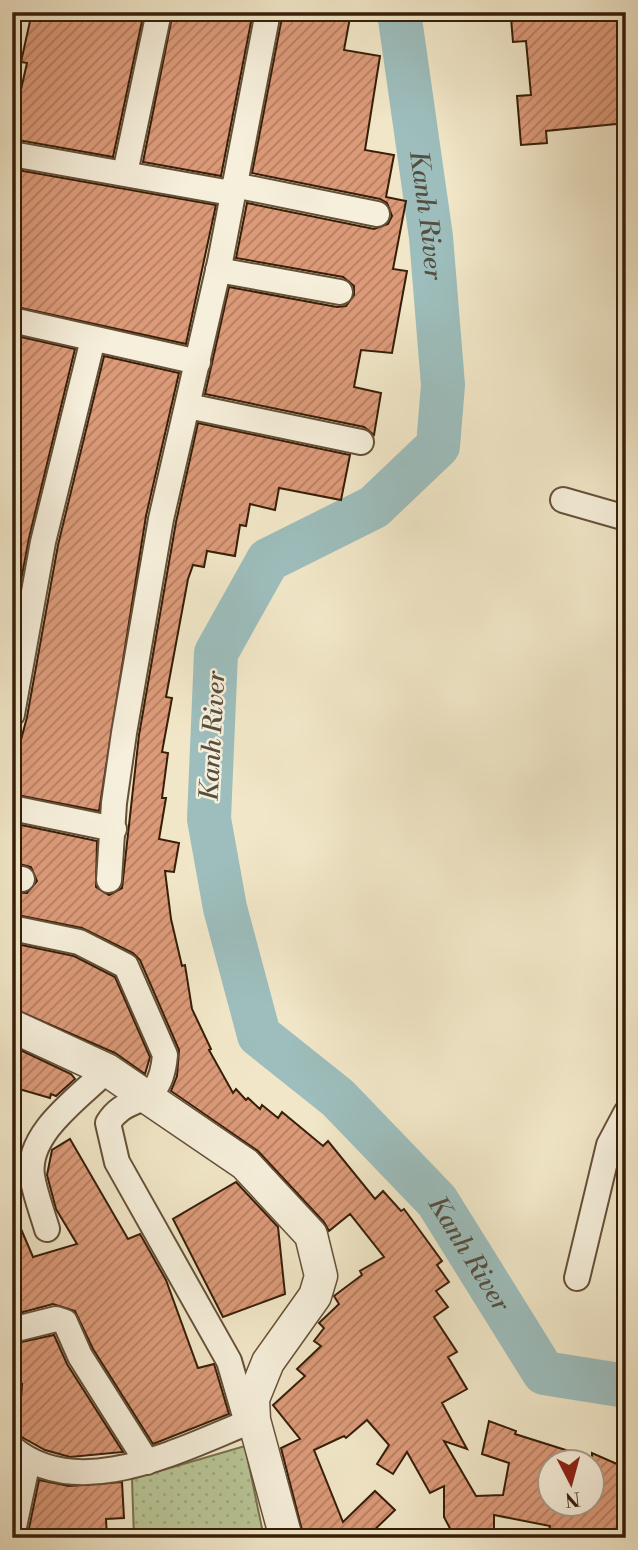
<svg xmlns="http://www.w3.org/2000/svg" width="638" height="1550" font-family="'Libre Bodoni',serif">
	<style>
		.garden { fill: url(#garden-dots); stroke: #78724f; stroke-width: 2 }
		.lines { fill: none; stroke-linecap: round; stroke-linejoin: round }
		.river { stroke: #9dbebd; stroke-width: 44 }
		.building { fill: url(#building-hatch); stroke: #371e08; stroke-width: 2 }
		.minor-casing { stroke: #665038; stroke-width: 28 }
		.tertiary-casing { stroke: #665038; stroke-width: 35 }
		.minor { stroke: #f6efdb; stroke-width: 24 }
		.tertiary { stroke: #f6efdb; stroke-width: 32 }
		.labels { text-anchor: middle; stroke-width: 5; stroke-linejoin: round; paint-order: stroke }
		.water-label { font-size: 26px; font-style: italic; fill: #564e3e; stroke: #f6efdb }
	</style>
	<defs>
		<pattern id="garden-dots" width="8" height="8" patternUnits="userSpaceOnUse" patternTransform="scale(1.75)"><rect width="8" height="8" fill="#b9c596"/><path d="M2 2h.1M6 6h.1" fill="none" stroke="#a0a980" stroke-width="1.8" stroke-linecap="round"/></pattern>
		<pattern id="building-hatch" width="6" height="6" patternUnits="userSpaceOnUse" patternTransform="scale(1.75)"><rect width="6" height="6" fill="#dc9a79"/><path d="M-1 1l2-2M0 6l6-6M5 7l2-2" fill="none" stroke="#b37d61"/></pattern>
	</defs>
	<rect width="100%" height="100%" fill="#f1e7c8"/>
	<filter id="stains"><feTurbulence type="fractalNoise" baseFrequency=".00286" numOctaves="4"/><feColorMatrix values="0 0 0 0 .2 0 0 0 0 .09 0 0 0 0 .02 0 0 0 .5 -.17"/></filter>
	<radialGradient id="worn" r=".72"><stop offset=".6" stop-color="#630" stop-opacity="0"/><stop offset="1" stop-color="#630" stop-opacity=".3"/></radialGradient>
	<!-- garden -->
	<polygon class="garden" points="245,1446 264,1538 134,1538 132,1479"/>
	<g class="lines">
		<!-- river -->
		<path class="river" id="s1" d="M399 12 431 237 443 385 438 446 374 507 268 560 216 653 209 819 225 908 259 1035 338 1098 437 1201 544 1373 626 1386"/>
	</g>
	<!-- building -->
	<g class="building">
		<polygon points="32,12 144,12 113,157 12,139 12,116 15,116 27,63 21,62"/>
		<polygon points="173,12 253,12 221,176 143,162"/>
		<polygon points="283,12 351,12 344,50 380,56 365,150 394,155 386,197 406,201 393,269 407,271 392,353 361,350 354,387 381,393 374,435 364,427 205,394 229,287 337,307 346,306 354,295 354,286 343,277 236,258 247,203 374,229 388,224 392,216 387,203 380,199 252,173"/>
		<polygon points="588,12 626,12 626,123 546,131 547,143 521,145 517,96 531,95 526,41 513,42 511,18"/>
		<polygon points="12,169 216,205 186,344 12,306"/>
		<polygon points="12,335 75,349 29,538 12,629 12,445 21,404 12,403"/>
		<polygon points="104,356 179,373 146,516 99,811 12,794 12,774 27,717 58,545"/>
		<polygon points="198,423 350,455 341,500 279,488 275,510 250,504 246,526 240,525 235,556 207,551 204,567 193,565 188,579 166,697 172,698 162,752 168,753 162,798 166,798 159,839 179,843 174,872 165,871 171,919 182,966 185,965 192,1009 211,1049 209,1050 233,1093 236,1089 246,1100 248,1098 260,1109 262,1105 278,1118 282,1112 323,1146 328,1141 375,1199 383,1191 401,1211 404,1209 442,1261 437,1265 449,1282 436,1291 448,1307 434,1317 457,1352 448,1357 467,1389 442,1403 467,1449 444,1441 476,1496 503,1495 509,1463 482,1454 489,1421 516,1431 515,1434 591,1458 590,1462 550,1462 550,1504 592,1504 592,1453 626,1468 626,1514 620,1538 547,1538 550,1526 494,1515 494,1534 455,1538 444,1517 444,1486 430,1493 407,1452 393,1474 377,1464 389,1445 367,1420 346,1438 344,1436 314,1450 343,1522 375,1491 395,1510 366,1538 304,1538 281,1448 300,1439 273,1405 305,1376 297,1369 321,1346 314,1341 324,1328 319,1323 339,1304 334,1296 362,1275 360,1271 384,1257 350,1214 329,1231 324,1222 258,1151 171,1091 177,1076 179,1050 140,960 133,953 82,928 12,914 12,892 27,893 37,881 31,867 12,862 12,823 97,841 96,887 109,895 122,888 139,735 176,522"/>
		<polygon points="12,943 74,956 115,977 150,1057 145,1074 115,1053 12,1008"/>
		<polygon points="12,1046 71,1074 75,1079 56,1096 51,1094 50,1098 12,1087"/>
		<polygon points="70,1139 128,1239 140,1234 166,1280 198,1368 214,1364 215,1367 229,1414 153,1444 93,1349 75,1311 53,1304 12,1315 12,1208 33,1257 77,1244 56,1209 47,1175 52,1150"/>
		<polygon points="236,1182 278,1227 285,1294 223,1317 173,1219"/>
		<polygon points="54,1335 67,1364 123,1452 70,1457 45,1450 18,1435 22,1384 12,1385 12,1344"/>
		<polygon points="39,1480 69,1486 122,1482 124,1518 106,1519 107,1538 27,1538"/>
	</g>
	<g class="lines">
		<!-- minor casing -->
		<g class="minor-casing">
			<g id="minor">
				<polyline points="12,154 231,193"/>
				<polyline points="125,173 159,12"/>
				<polyline points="234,185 377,214"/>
				<polyline points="218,270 340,292"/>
				<polyline points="12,320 198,362"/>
				<polyline points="188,406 361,442"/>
				<polyline points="563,500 626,518"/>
				<polyline points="12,714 43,542 93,339"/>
				<polyline points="12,808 114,829"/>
				<polyline points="12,877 22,879"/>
				<polyline points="109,880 114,803 124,733 161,519 220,262 268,12"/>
				<path d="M12 928 79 942 126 966 165 1055C160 1113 128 1090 108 1123L117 1162 229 1361 247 1423"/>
				<path d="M47 1229C42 1212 35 1194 32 1176 26 1133 80 1097 107 1070"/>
				<polyline points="577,1278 609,1145 626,1113"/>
				<polyline points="12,1330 56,1319 65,1322 80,1356 147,1462"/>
				<path d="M12 1448C80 1505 184 1447 254 1420"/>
				<polyline points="12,1536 28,1461"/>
			</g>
		</g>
		<!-- tertiary casing -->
		<g class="tertiary-casing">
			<polyline id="tertiary" points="12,1026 107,1070 245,1164 311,1235 321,1276 315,1296 268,1362 253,1399 254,1420 286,1538"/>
		</g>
		<!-- minor -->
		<use href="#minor" class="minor"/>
		<!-- tertiary -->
		<use href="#tertiary" class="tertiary"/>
	</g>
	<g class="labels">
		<!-- water labels -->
		<g class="water-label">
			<text dy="9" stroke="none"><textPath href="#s1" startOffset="205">Kanh River</textPath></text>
			<text transform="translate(212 736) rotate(-87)" y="9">Kanh River</text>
			<text dy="9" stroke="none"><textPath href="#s1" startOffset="1444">Kanh River</textPath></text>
		</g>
	</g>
	<!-- margin -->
	<rect width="638" height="1550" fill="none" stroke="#f1e7c8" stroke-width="42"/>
	<rect x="14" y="14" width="610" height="1522" fill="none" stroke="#371e08" stroke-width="3.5"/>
	<rect x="21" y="21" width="596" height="1508" fill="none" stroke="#371e08" stroke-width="2"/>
	<!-- north arrow -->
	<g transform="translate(571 1483) rotate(174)"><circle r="33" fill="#f6efdb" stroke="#aa9b87" stroke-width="2"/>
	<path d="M0-5L12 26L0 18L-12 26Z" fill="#8f2418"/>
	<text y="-10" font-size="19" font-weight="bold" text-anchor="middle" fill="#371e08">N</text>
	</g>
	<rect width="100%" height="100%" filter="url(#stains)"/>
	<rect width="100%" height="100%" fill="url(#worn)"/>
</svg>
